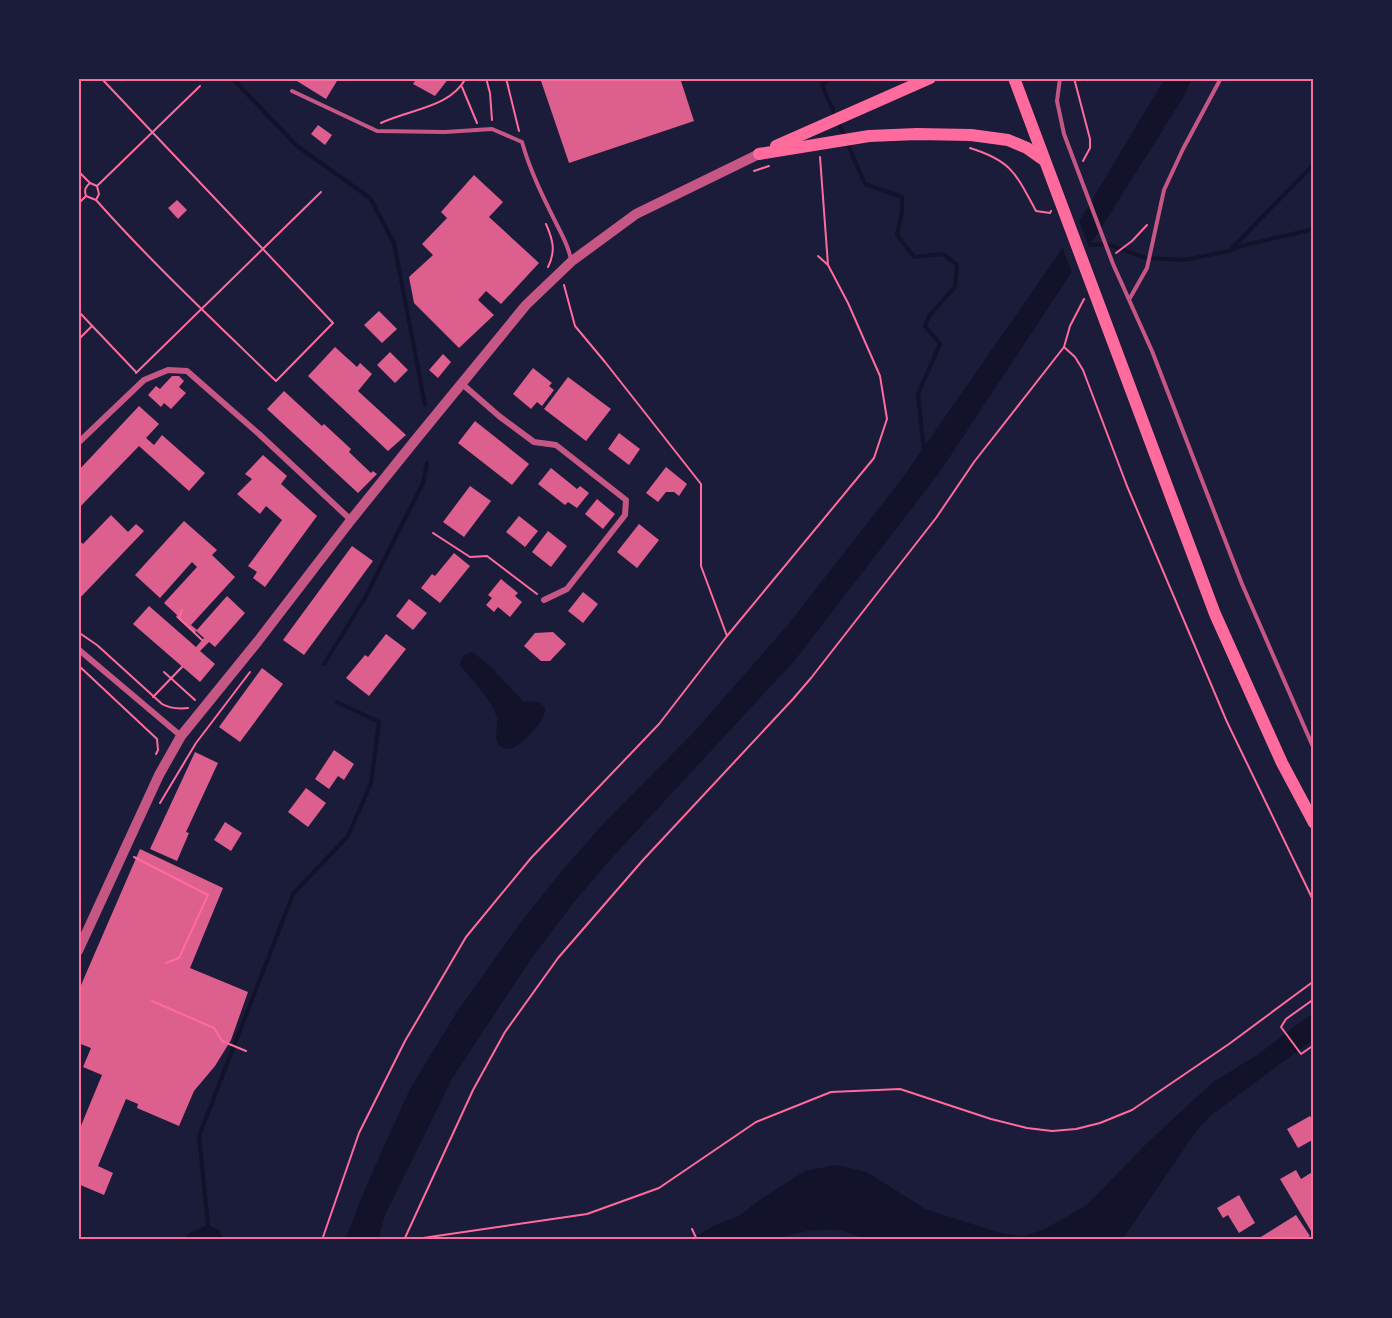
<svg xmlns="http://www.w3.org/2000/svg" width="1392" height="1318" font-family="Helvetica,sans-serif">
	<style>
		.water { fill: #12122b }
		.pier { fill: #1b1b3a }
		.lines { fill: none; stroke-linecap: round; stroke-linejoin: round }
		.stream { stroke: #12122b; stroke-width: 4 }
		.building { fill: #dd5f8e }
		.path { stroke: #ff6b9d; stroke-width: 2 }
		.service { stroke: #c65784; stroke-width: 4 }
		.minor { stroke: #c65784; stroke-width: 6 }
		.tertiary { stroke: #c65784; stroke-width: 10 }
		.primary { stroke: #ff6b9d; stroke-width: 12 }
		.neatline { fill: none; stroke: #ff6b9d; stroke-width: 2 }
	</style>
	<rect width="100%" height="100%" fill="#1b1b3a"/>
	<!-- water -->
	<g class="water">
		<polygon points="1165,78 1192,78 1184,96 1103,225 939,473 795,660 610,860 574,902 531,959 453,1077 385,1215 378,1240 345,1240 365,1189 410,1089 457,1012 521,922 561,872 604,823 695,731 787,626 901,480 1060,252 1092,200"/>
		<path d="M472 652 487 663 523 701 538 702 545 707C546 718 537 726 530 734 524 742 509 755 499 745 493 739 499 726 497 718 493 700 471 680 460 665L462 657 468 653Z"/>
		<path d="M1314 1012V1039L1210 1116 1197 1130 1122 1240H865C839 1223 803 1229 775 1240H690L715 1225 739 1216 761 1199 805 1171 836 1165 867 1172 925 1209 997 1232 1022 1237 1045 1229 1087 1205 1147 1143 1212 1083 1257 1055Z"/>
		<polygon points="208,1225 219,1230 224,1240 184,1240 190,1233"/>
	</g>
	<!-- pier -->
	<polygon class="pier" points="1078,217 1090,250 1073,276 1061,244"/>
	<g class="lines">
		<!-- stream -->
		<g class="stream">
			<polyline points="232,78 297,146 370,198 394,243 425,405"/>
			<polyline points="829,78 822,85 865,184 902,197 902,212 897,235 914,257 943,254 957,265 955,287 929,316 925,326 940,344 918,394 924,451"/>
			<polyline points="1090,245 1107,244 1146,258 1184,260 1229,251 1241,246 1314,229"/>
			<polyline points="1233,247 1314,164"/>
			<polyline points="324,664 366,596 423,483 427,463"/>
			<polyline points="207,1228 208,1225 199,1136 293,894 348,836 371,783 379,722 337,702"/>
		</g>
	</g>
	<!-- building -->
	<g class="building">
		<polygon points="292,78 332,78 337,81 326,99"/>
		<polygon points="417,78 449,78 435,96 413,84"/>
		<polygon points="540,78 680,78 694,121 569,163"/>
		<polygon points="318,125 332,135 325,145 311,134"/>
		<polygon points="474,175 503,202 489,217 539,263 501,304 486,291 478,300 494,315 459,348 414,303 409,277 433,255 422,244 447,218 441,212"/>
		<polygon points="177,200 187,210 178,219 168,208"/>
		<polygon points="379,311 397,329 382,343 364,325"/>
		<polygon points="335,347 357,367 360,363 372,374 358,391 406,435 388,451 308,376"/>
		<polygon points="390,352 408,370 395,383 377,365"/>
		<polygon points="443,354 451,362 438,378 429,370"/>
		<polygon points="533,368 552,383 549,386 554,390 542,406 537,402 531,409 513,394"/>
		<polygon points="172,376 179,376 184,381 179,387 186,393 171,409 164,403 161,407 148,395 156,386 160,389"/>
		<polygon points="568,377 611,409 586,441 544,409"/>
		<polygon points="284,391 322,426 324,424 351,449 349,452 371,473 373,471 377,474 358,493 267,409"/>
		<polygon points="139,406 159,424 146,438 154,445 162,435 205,473 189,491 139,446 78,509 78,471"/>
		<polygon points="475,421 529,464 512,485 458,443"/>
		<polygon points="619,433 640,449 629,465 608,449"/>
		<polygon points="263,455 287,476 281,484 317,516 265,587 253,578 257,572 248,566 282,520 266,506 260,514 237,494 252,479 245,474"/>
		<polygon points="666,467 687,484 679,496 674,492 666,492 658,502 646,493"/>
		<polygon points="551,468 577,489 580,486 589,493 577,508 568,502 565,505 538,484"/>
		<polygon points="470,486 491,501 464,537 443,522"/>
		<polygon points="597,499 615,514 603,529 585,514"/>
		<polygon points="111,515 128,532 136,524 144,531 78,600 78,539 83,544"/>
		<polygon points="519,516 538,531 525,547 506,532"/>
		<polygon points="184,521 217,550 212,555 235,577 191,625 197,630 194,633 176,617 177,615 164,603 197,567 192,562 160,598 135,575"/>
		<polygon points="639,524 659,540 637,568 617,552"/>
		<polygon points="548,531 567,546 551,567 532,552"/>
		<polygon points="352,546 373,561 304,655 283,640"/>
		<polygon points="454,553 470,566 440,603 421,588 432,574 435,576"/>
		<polygon points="501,579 518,593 515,596 522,602 510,617 498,607 494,612 486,605 492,598 488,595"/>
		<polygon points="583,592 598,604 583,623 568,611"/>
		<polygon points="227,596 245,613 215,647 209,642 200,651 215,664 200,682 133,624 149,606 196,647 204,638 196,631"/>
		<polygon points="409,599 427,613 413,630 396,616"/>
		<polygon points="553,632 566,644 550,661 541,661 524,646 535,633"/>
		<polygon points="386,634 406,649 369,696 346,678 365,655 368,657"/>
		<polygon points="262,668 283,684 240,742 219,727"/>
		<polygon points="334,750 354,764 344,780 338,776 329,789 315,779"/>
		<polygon points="195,752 218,763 186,832 189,833 177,861 150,849"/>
		<polygon points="306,788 326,803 308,827 288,812"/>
		<polygon points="225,822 242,833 231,851 214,840"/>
		<polygon points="140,849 223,888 190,968 248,992 231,1040 215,1066 194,1091 179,1126 137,1108 138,1104 126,1099 98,1166 113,1173 104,1195 78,1184 78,1133 102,1075 83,1067 91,1048 78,1043 78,992"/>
		<polygon points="1310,1116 1314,1122 1314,1139 1298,1148 1287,1129"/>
		<polygon points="1296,1170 1301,1179 1314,1171 1314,1236 1280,1179"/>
		<polygon points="1239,1195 1255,1223 1239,1233 1228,1215 1223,1218 1217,1208"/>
		<polygon points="1296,1215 1310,1236 1304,1240 1256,1240"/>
	</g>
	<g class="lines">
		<!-- path -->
		<g class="path">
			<polyline points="486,78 490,93 492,120"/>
			<polyline points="506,78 519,131"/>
			<polyline points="1074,78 1090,139 1090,148 1083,161"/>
			<polyline points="462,87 477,123"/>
			<path d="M381 123C410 109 450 108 466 78"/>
			<path d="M970 148C1012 161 1016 174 1036 211L1050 213 1051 211"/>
			<path d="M78 171 90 183 97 186 99 194 96 200C153 264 215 322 276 381L333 323 101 78"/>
			<polyline points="754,171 769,166"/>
			<polyline points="97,186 200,86"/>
			<path d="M86 196C84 190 85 187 90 183"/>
			<polyline points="78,204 86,196 96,200"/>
			<path d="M546 224C553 240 556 251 548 267"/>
			<polyline points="1116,253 1132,241 1147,225"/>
			<polyline points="818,256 828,265"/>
			<polyline points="564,285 575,326 605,362 701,484 701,566 727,636"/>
			<polyline points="78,311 136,372"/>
			<polyline points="78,340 92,326"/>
			<polyline points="1064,347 1075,357 1083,370 1127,486 1227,722 1314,902"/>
			<polyline points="136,373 321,192"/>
			<polyline points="433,533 470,557 487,556 537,594"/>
			<polyline points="182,610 179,618 202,640"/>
			<path d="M78 632 97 645 162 704C171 709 179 709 188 708"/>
			<polyline points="78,665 157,739 158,750 156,754"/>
			<polyline points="164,672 195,700"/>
			<polyline points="153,697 182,667"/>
			<polyline points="160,803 196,743 250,672"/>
			<polyline points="134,857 208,895 179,958 166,963"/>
			<polyline points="1314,999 1286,1019 1281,1027 1301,1054 1314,1045"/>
			<polyline points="152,1001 214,1028 222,1041 246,1051"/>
			<polyline points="692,1229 697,1240"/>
			<polyline points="322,1240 359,1133 405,1041 466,937 531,858 659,724 727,636 874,458 887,419 880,376 848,303 828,265 820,157"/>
			<polyline points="404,1240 473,1090 505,1032 558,958 643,860 793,699 811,678 936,518 974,462 1064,347 1070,326 1084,299"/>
			<polyline points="409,1240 587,1214 659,1188 756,1122 831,1092 900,1089 991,1119 1027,1128 1052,1131 1076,1129 1100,1123 1132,1110 1229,1044 1314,981"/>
		</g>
		<!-- service -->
		<g class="service">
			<polyline points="1060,78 1057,101 1064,134 1113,264 1152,351 1242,584 1314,749"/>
			<path d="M292 91 377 131 445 132 492 129 522 142C530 171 544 199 557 225 563 237 569 247 571 260"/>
			<polyline points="1130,298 1147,268 1164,190 1183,149 1221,78"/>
		</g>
		<!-- minor -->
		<g class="minor">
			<polyline points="461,383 499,416 534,442 556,445 626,500 625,515 567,589 544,600"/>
			<polyline points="78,443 144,380 168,370 187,371 259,434 351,520"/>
			<polyline points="78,649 181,736"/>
		</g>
		<!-- tertiary -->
		<polyline class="tertiary" points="78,951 159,775 181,736 258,641 351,520 417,438 526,305 572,261 636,214 759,154"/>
		<!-- primary -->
		<g class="primary">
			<polyline points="1014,78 1215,614 1282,763 1314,823"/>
			<polyline points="776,146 930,78"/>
			<polyline points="759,154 869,136 917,134 971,135 1008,140 1027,148 1044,160"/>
		</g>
	</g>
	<!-- border -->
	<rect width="1392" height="1318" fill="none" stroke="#1b1b3a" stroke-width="159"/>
	<rect x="80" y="80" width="1232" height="1158" class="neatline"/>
</svg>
